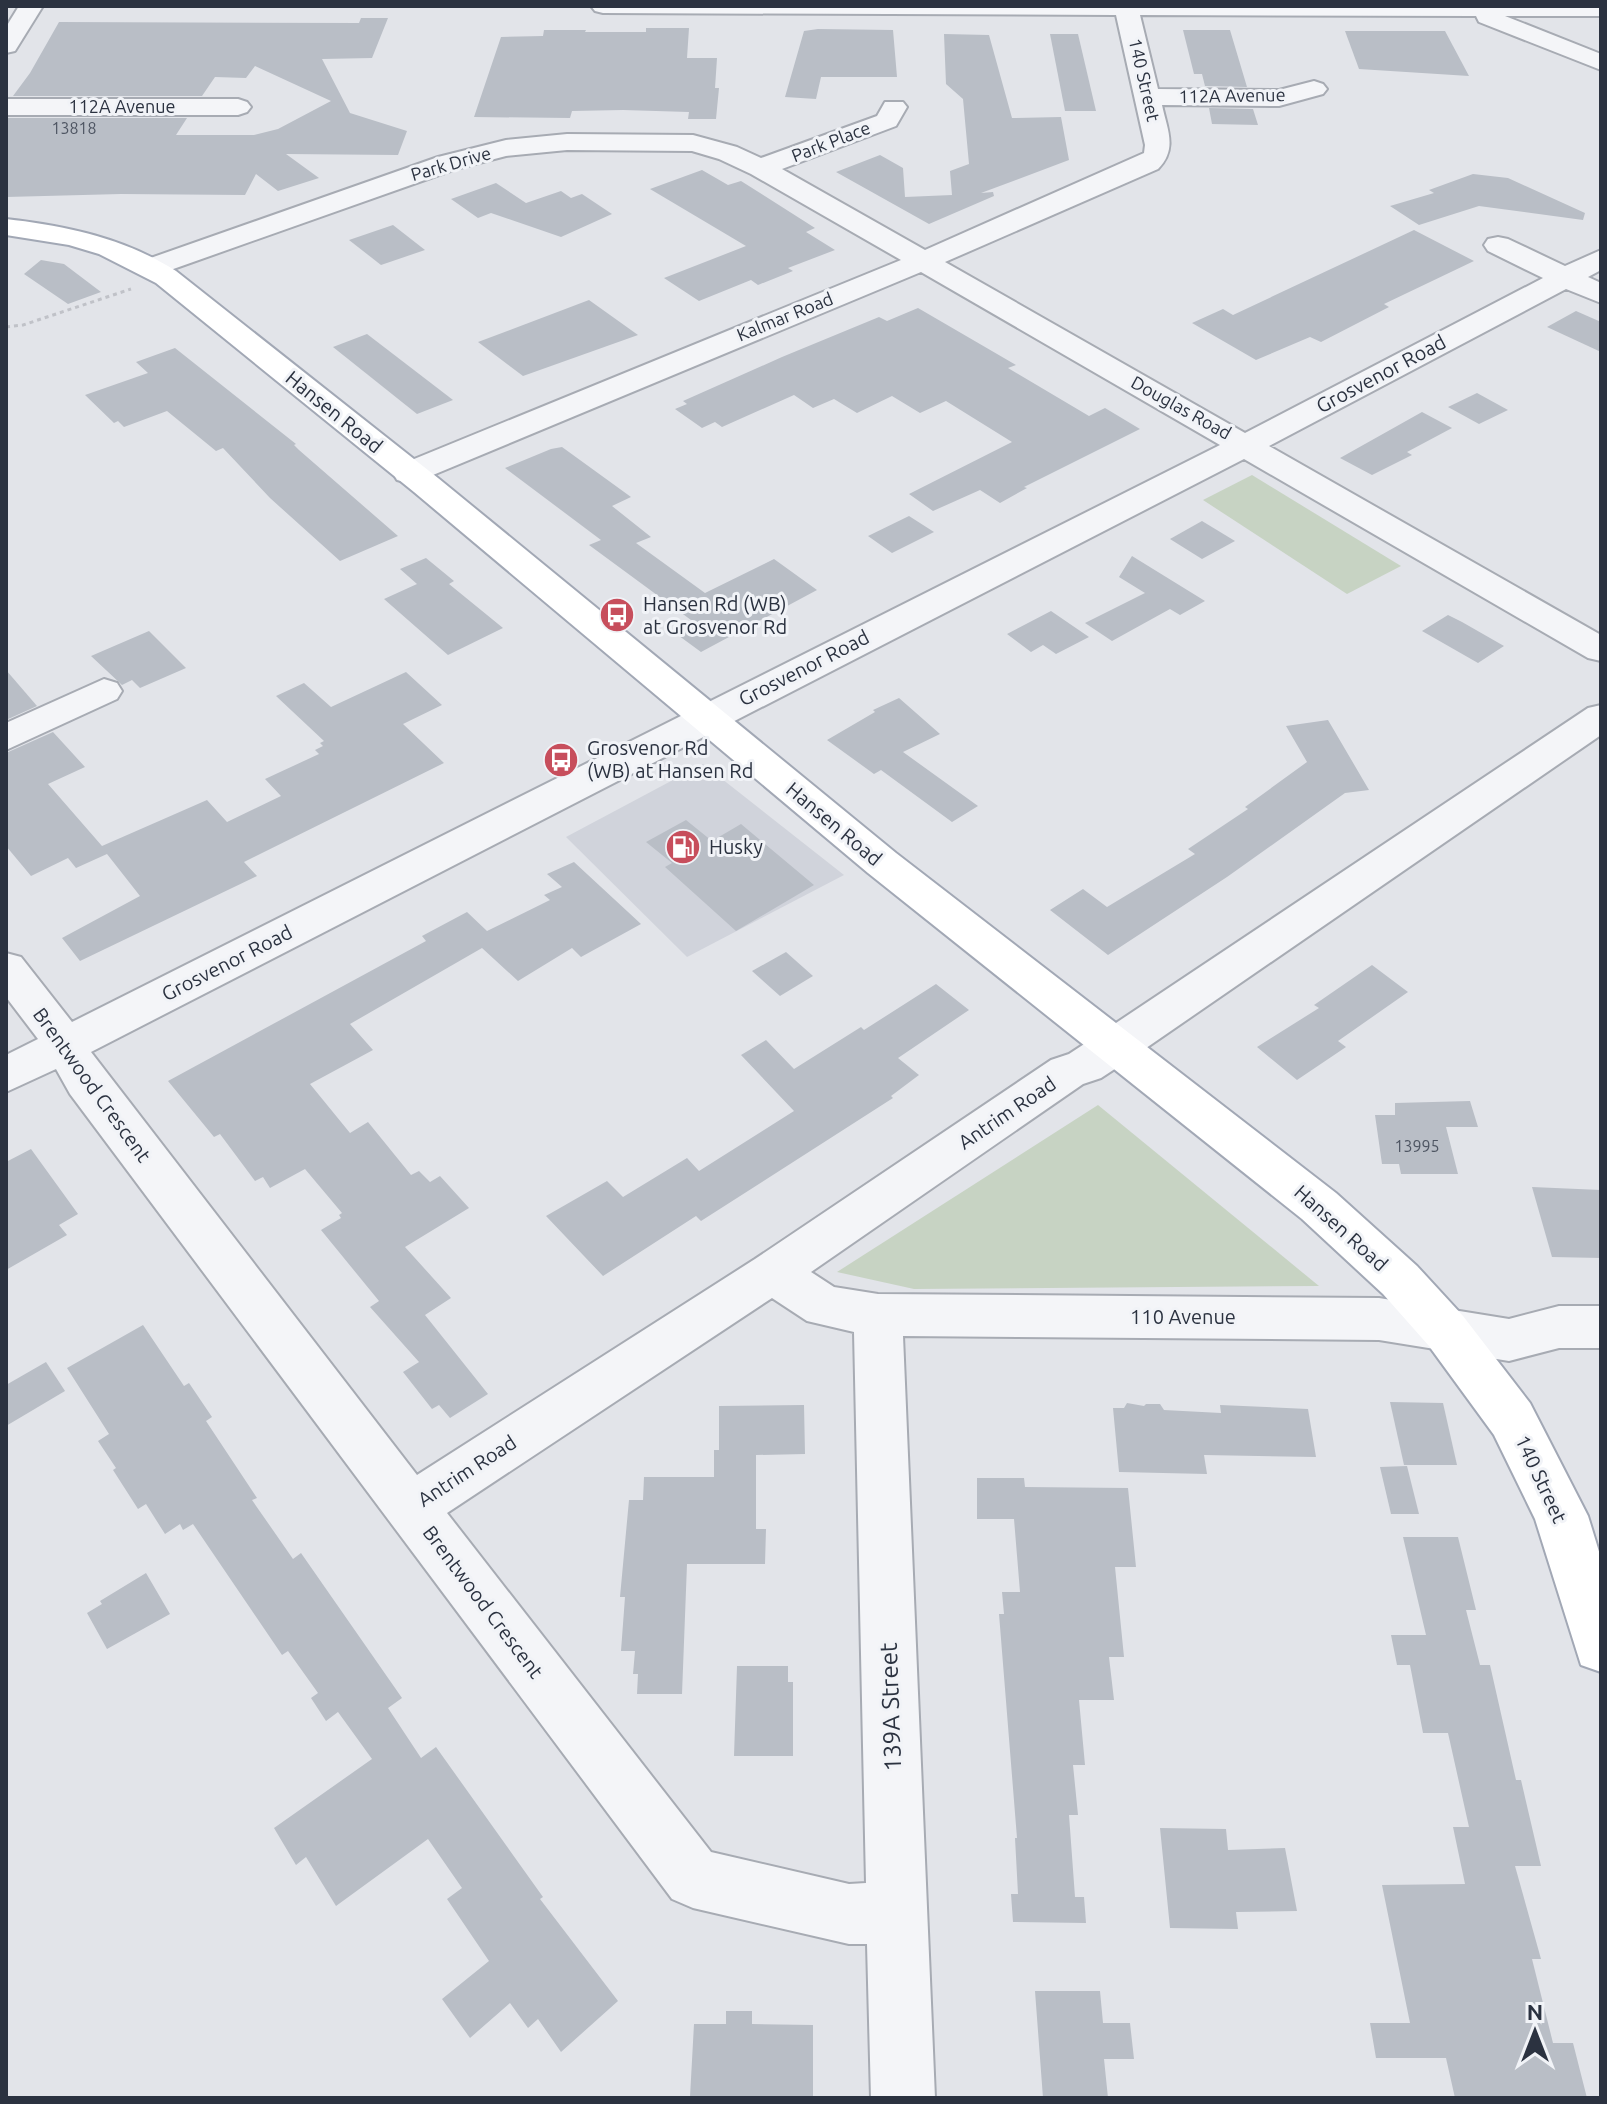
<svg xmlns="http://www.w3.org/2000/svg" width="1607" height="2104" font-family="Ubuntu,sans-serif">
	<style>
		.built { fill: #d0d3db }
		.green { fill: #c7d3c3 }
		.building { fill: #b9bec6 }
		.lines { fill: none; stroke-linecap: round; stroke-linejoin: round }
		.minor-casing { stroke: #a7abb3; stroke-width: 4 }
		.major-casing { stroke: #a2a8b5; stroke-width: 4 }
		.path { stroke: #c0c2c8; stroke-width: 3; stroke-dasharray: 4 4; stroke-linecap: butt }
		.minor { fill: #f4f5f8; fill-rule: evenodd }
		.major { fill: #fff; fill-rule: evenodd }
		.labels { text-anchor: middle; stroke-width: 6; stroke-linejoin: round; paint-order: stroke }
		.number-label { font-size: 16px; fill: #4e5562 }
		.far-street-label { font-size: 18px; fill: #2b3240; stroke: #f1f3f7 }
		.street-label { font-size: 20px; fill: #2b3240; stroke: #f1f3f7 }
		.poi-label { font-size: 20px; fill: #2b3240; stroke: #f1f3f7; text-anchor: start }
		.near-street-label { font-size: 24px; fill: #2b3240; stroke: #f1f3f7 }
	</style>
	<rect width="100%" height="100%" fill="#e2e4e9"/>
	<!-- built -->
	<polygon class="built" points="703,764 844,875 687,957 566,837"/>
	<!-- green -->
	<g class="green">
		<polygon points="1252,475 1401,566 1347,594 1203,500"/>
		<polygon points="1098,1105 1319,1286 914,1289 837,1272"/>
	</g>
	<!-- building -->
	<g class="building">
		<polygon points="361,18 388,18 372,58 322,59 350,113 407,131 398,155 286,154 319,178 278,191 256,174 245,195 121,194 6,197 6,118 187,118 176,135 254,135 278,129 331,101 255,66 246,78 215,77 202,96 13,96 30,73 59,22 359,23"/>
		<polygon points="646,28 689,28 687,58 717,58 715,88 719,88 716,119 688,119 689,112 623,110 572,111 570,118 474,117 501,37 543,36 544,30 586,30 585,32 646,32"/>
		<polygon points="818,29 893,30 897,77 821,77 816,99 785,97 804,31"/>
		<polygon points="1183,30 1230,30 1247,87 1205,86 1202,74 1194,74"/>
		<polygon points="1345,31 1445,31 1469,76 1359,69"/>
		<polygon points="944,34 989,35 1012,118 1061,117 1069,160 981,193 993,192 994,196 929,224 836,172 880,155 903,168 905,197 952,195 950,171 969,164 963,99 946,84"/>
		<polygon points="1050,34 1078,34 1096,111 1065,111"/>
		<polygon points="1209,108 1253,109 1258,125 1212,124"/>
		<polygon points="702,170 728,185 741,181 815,228 806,232 835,250 788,268 793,271 758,285 751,280 699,301 664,278 746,246 650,189"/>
		<polygon points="1473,174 1508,178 1585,213 1583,220 1479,206 1419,225 1390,206 1434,193 1429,190"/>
		<polygon points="496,183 526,203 561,191 571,198 582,194 612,214 561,237 491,213 478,218 451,199"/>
		<polygon points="393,225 425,250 381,265 349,240"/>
		<polygon points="1414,230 1474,261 1384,304 1389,307 1321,342 1310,337 1256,360 1192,323 1223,309 1233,315"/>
		<polygon points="41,260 64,264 101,292 68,304 24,274"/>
		<polygon points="589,300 638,335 523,376 478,342"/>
		<polygon points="918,308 1016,365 1008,368 1089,416 1105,408 1140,429 1024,487 1027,488 1000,503 980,490 933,511 909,494 1012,442 946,401 920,413 892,396 857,413 834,399 813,408 794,395 722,427 715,422 702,428 675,409 687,404 683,401 782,357 879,317 887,321"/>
		<polygon points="1576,311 1601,322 1601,352 1547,327"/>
		<polygon points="367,334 453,400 417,414 333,347"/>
		<polygon points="175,348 296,444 294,445 299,450 398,536 340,561 270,498 223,448 216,451 167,411 124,427 118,421 114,423 85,395 148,373 136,362"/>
		<polygon points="1477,393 1508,410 1479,424 1448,407"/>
		<polygon points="1422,412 1452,428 1407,452 1412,455 1372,475 1340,458"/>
		<polygon points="562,447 631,497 612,506 651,537 636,543 705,593 774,559 817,590 701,652 671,630 691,620 589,545 601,540 505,468 551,449"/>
		<polygon points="909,516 934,532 892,553 868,536"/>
		<polygon points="1202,521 1235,541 1202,559 1170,539"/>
		<polygon points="1132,556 1205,601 1180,615 1170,609 1112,641 1085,623 1145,593 1119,577"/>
		<polygon points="426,558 454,581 449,584 503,628 448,655 384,599 417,584 400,569"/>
		<polygon points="1051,611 1089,637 1056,654 1043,645 1031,652 1007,634"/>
		<polygon points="1448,615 1462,622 1504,646 1478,663 1422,631"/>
		<polygon points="149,631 186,668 140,688 132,680 122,685 91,656"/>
		<polygon points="6,670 37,706 6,720"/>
		<polygon points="406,672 442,705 403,724 444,763 244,862 257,876 80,961 62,938 140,896 107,854 76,868 68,858 31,876 6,846 6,753 53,732 85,767 48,784 102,846 207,800 227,822 281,796 265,779 319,754 315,750 323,746 320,743 324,741 276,696 304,683 331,707"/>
		<polygon points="899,698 940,734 903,752 978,806 952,822 881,770 874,774 827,740 875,712 873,710"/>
		<polygon points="1328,720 1369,790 1345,793 1227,877 1108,955 1050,910 1083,889 1107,907 1195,854 1188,849 1248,809 1245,807 1307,762 1286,726"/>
		<polygon points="686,820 712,841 741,824 814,885 736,931 665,867 672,863 646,842"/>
		<polygon points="574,862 641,924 581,957 572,948 518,981 482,948 350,1024 373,1050 310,1084 350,1133 368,1122 411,1175 419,1171 430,1182 440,1176 469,1208 405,1247 451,1298 425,1315 488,1394 450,1418 439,1405 432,1409 403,1372 419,1362 370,1307 379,1301 321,1230 341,1218 339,1215 342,1213 305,1169 270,1188 263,1177 255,1181 220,1134 214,1137 168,1081 426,941 422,936 467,912 487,931 550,900 544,895 562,887 547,874"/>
		<polygon points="786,952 813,976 780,996 752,971"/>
		<polygon points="1372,965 1408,992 1338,1041 1346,1047 1297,1080 1257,1047 1319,1008 1314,1005"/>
		<polygon points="936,984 969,1010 898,1058 919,1075 891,1096 893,1098 701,1221 696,1216 603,1276 546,1216 607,1181 623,1197 687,1158 699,1171 794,1111 741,1055 766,1040 794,1069 861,1027 864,1030"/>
		<polygon points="1470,1101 1478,1127 1446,1127 1458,1174 1401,1174 1399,1164 1382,1164 1375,1115 1395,1115 1395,1103"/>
		<polygon points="31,1149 78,1214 59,1225 67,1235 6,1270 6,1162"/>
		<polygon points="1532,1187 1601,1190 1601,1258 1552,1257"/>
		<polygon points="143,1325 184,1386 189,1383 212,1417 206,1421 257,1498 252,1500 293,1559 301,1553 402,1698 388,1708 421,1758 436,1747 543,1897 540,1899 618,2001 561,2052 538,2019 528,2028 510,2003 470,2038 442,1999 489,1961 447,1899 462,1888 428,1839 336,1906 306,1857 296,1865 274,1828 372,1759 338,1712 326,1721 311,1698 318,1693 288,1651 282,1655 193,1524 183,1530 180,1524 165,1534 146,1504 138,1509 113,1470 116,1468 98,1441 109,1434 67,1368"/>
		<polygon points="46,1362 65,1391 6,1426 6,1385"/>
		<polygon points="1390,1402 1443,1403 1457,1465 1404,1465"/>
		<polygon points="1127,1403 1144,1406 1146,1404 1160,1404 1164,1410 1221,1413 1220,1405 1308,1409 1316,1457 1204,1455 1207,1474 1119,1472 1113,1408 1124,1408"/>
		<polygon points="804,1405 805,1454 756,1455 756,1529 766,1529 765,1564 687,1564 682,1694 637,1694 638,1674 633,1674 635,1651 621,1651 625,1597 620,1597 629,1500 643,1500 644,1477 714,1477 714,1450 719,1450 719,1406"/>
		<polygon points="1407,1466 1419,1514 1391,1514 1380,1467"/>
		<polygon points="977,1478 1024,1478 1025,1487 1128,1488 1136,1567 1115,1567 1124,1657 1109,1657 1114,1700 1079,1700 1085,1765 1073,1765 1078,1815 1069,1815 1075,1897 1084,1897 1086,1923 1013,1922 1011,1894 1018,1894 1015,1838 1017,1838 999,1614 1004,1614 1002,1592 1020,1592 1014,1519 977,1519"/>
		<polygon points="1403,1537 1458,1537 1476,1610 1466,1610 1480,1665 1490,1665 1516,1780 1521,1780 1541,1866 1515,1866 1541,1959 1532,1959 1553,2043 1573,2043 1587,2098 1455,2098 1446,2058 1376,2058 1370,2023 1410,2023 1382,1885 1465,1884 1453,1827 1469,1827 1448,1733 1423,1733 1410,1665 1397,1665 1391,1635 1426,1635"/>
		<polygon points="146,1573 170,1614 107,1649 87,1613 102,1604 100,1601"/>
		<polygon points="737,1666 788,1666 788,1682 793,1682 793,1756 734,1756"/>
		<polygon points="1160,1828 1226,1829 1228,1850 1285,1848 1297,1911 1236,1912 1238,1929 1170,1928"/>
		<polygon points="1035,1991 1100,1991 1103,2023 1130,2023 1134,2059 1104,2059 1108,2098 1043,2098"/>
		<polygon points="726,2011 752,2011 752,2024 813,2025 813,2097 690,2097 694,2024 726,2024"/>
	</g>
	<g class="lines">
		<!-- minor casing -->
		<g class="minor-casing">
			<g id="minor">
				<polygon points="19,6 43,6 15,51 6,53 6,27"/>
				<path d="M591 6H1601V16H1505L1601 54V70L1479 22 1476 16 1140 15 1158 89 1279 90 1314 81 1323 84 1327 89 1323 94 1279 106 1162 105C1167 129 1178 149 1158 169L945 262 1245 433 1543 278 1488 251 1484 245 1488 239 1498 237 1508 239 1565 266 1601 250V270L1588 277 1601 283V303L1566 289 1269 446 1601 635V661L1588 658 1244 459 91 1052 417 1475 755 1259 1051 1060 1069 1054 1101 1033 1588 708 1601 705V735L1133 1057 1101 1078 1083 1084 811 1272 834 1287 878 1294 1379 1298 1509 1319 1559 1306H1601V1348H1559L1509 1361 1379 1340 903 1336 935 2098H871L867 1944H849L693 1908 672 1899 70 1094 56 1069 6 1092V1055L38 1039 6 997V953L21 957 72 1022 1220 445 921 272 421 480 409 483 397 480 393 473 397 466 901 260 751 174 719 159 692 151 567 150 506 156 456 169 162 273 152 276 142 273 138 267 142 261 438 157 506 140 567 134 693 135 737 147 761 158 877 116 885 102H903L907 107 896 126 782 169 925 250 1144 153 1145 145 1116 15 603 13 595 11ZM772 1298 807 1321 854 1332 866 1883 849 1884 711 1852 447 1513Z"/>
				<polygon points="6,99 238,99 247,102 251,107 247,112 238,115 6,115"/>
				<polygon points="104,679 117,683 122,691 117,699 6,750 6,723"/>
			</g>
		</g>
		<!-- major casing -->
		<g class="major-casing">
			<path id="major" d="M6 219C67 226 124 238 176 271L438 478 896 853 1336 1193 1417 1266 1463 1316 1530 1403 1588 1516 1601 1558V1672L1581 1665 1535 1519 1494 1435 1429 1346 1383 1294 1302 1219 868 873 414 492 156 283 99 254 69 245 6 235Z"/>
		</g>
		<!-- path -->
		<polyline class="path" points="6,327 23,325 131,289"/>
		<!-- minor -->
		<use href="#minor" class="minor"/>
		<!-- major -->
		<use href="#major" class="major"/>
	</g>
	<!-- icons -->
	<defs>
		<g id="bus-disc" transform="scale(1.8)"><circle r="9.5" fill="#c74e5c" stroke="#f1f3f7"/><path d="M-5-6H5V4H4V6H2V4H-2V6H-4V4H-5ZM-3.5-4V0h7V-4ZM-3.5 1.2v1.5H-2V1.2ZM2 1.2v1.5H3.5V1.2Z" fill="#fff"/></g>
		<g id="fuel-disc" transform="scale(1.8)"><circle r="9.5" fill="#c74e5c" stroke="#f1f3f7"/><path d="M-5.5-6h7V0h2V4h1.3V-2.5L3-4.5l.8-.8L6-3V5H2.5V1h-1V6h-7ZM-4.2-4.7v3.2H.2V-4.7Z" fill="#fff"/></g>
	</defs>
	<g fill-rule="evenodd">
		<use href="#bus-disc" x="617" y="615"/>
		<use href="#bus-disc" x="561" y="760"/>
		<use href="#fuel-disc" x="683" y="847"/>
	</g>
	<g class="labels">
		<!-- number labels -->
		<g class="number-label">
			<text x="74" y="134">13818</text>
			<text x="1417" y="1152">13995</text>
		</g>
		<!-- far-street labels -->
		<g class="far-street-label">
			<text transform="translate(1144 80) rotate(77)" y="6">140 Street</text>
			<text transform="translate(1232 96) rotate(-1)" y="6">112A Avenue</text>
			<text x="122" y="113">112A Avenue</text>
			<text transform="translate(831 142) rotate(-21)" y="6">Park Place</text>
			<text transform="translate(451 164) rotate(-16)" y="6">Park Drive</text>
			<text transform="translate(785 317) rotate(-22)" y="6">Kalmar Road</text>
			<text transform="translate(1181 408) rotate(29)" y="6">Douglas Road</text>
		</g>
		<!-- street labels -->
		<g class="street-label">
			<text transform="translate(1381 374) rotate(-28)" y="7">Grosvenor Road</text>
			<text transform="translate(334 412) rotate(39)" y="7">Hansen Road</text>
			<text transform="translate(804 668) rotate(-27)" y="7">Grosvenor Road</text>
			<text transform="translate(834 824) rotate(40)" y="7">Hansen Road</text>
			<text transform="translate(227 963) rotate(-27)" y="7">Grosvenor Road</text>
			<text transform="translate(92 1085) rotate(54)" y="7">Brentwood Crescent</text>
			<text transform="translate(1007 1113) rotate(-34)" y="7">Antrim Road</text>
			<text transform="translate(1341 1228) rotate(42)" y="7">Hansen Road</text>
			<text x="1183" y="1324">110 Avenue</text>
			<text transform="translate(467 1471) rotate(-33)" y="7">Antrim Road</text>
			<text transform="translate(1541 1479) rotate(65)" y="7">140 Street</text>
			<text transform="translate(483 1602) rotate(53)" y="7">Brentwood Crescent</text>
		</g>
		<!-- poi labels -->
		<g class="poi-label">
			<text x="643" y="611">Hansen Rd (WB)<tspan x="643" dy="23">at Grosvenor Rd</tspan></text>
			<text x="587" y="755">Grosvenor Rd<tspan x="587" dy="23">(WB) at Hansen Rd</tspan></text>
			<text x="709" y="854">Husky</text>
		</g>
		<!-- near-street labels -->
		<g class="near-street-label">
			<text transform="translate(891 1707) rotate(-92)" y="8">139A Street</text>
		</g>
	</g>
	<!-- border -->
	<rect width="1607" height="2104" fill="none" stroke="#2b3240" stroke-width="16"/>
	<!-- north arrow -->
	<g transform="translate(1535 2032)" stroke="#f1f3f7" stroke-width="6" paint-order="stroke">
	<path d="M0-6L14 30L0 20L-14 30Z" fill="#2b3240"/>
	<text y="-12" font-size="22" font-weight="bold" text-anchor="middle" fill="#2b3240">N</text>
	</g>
</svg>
